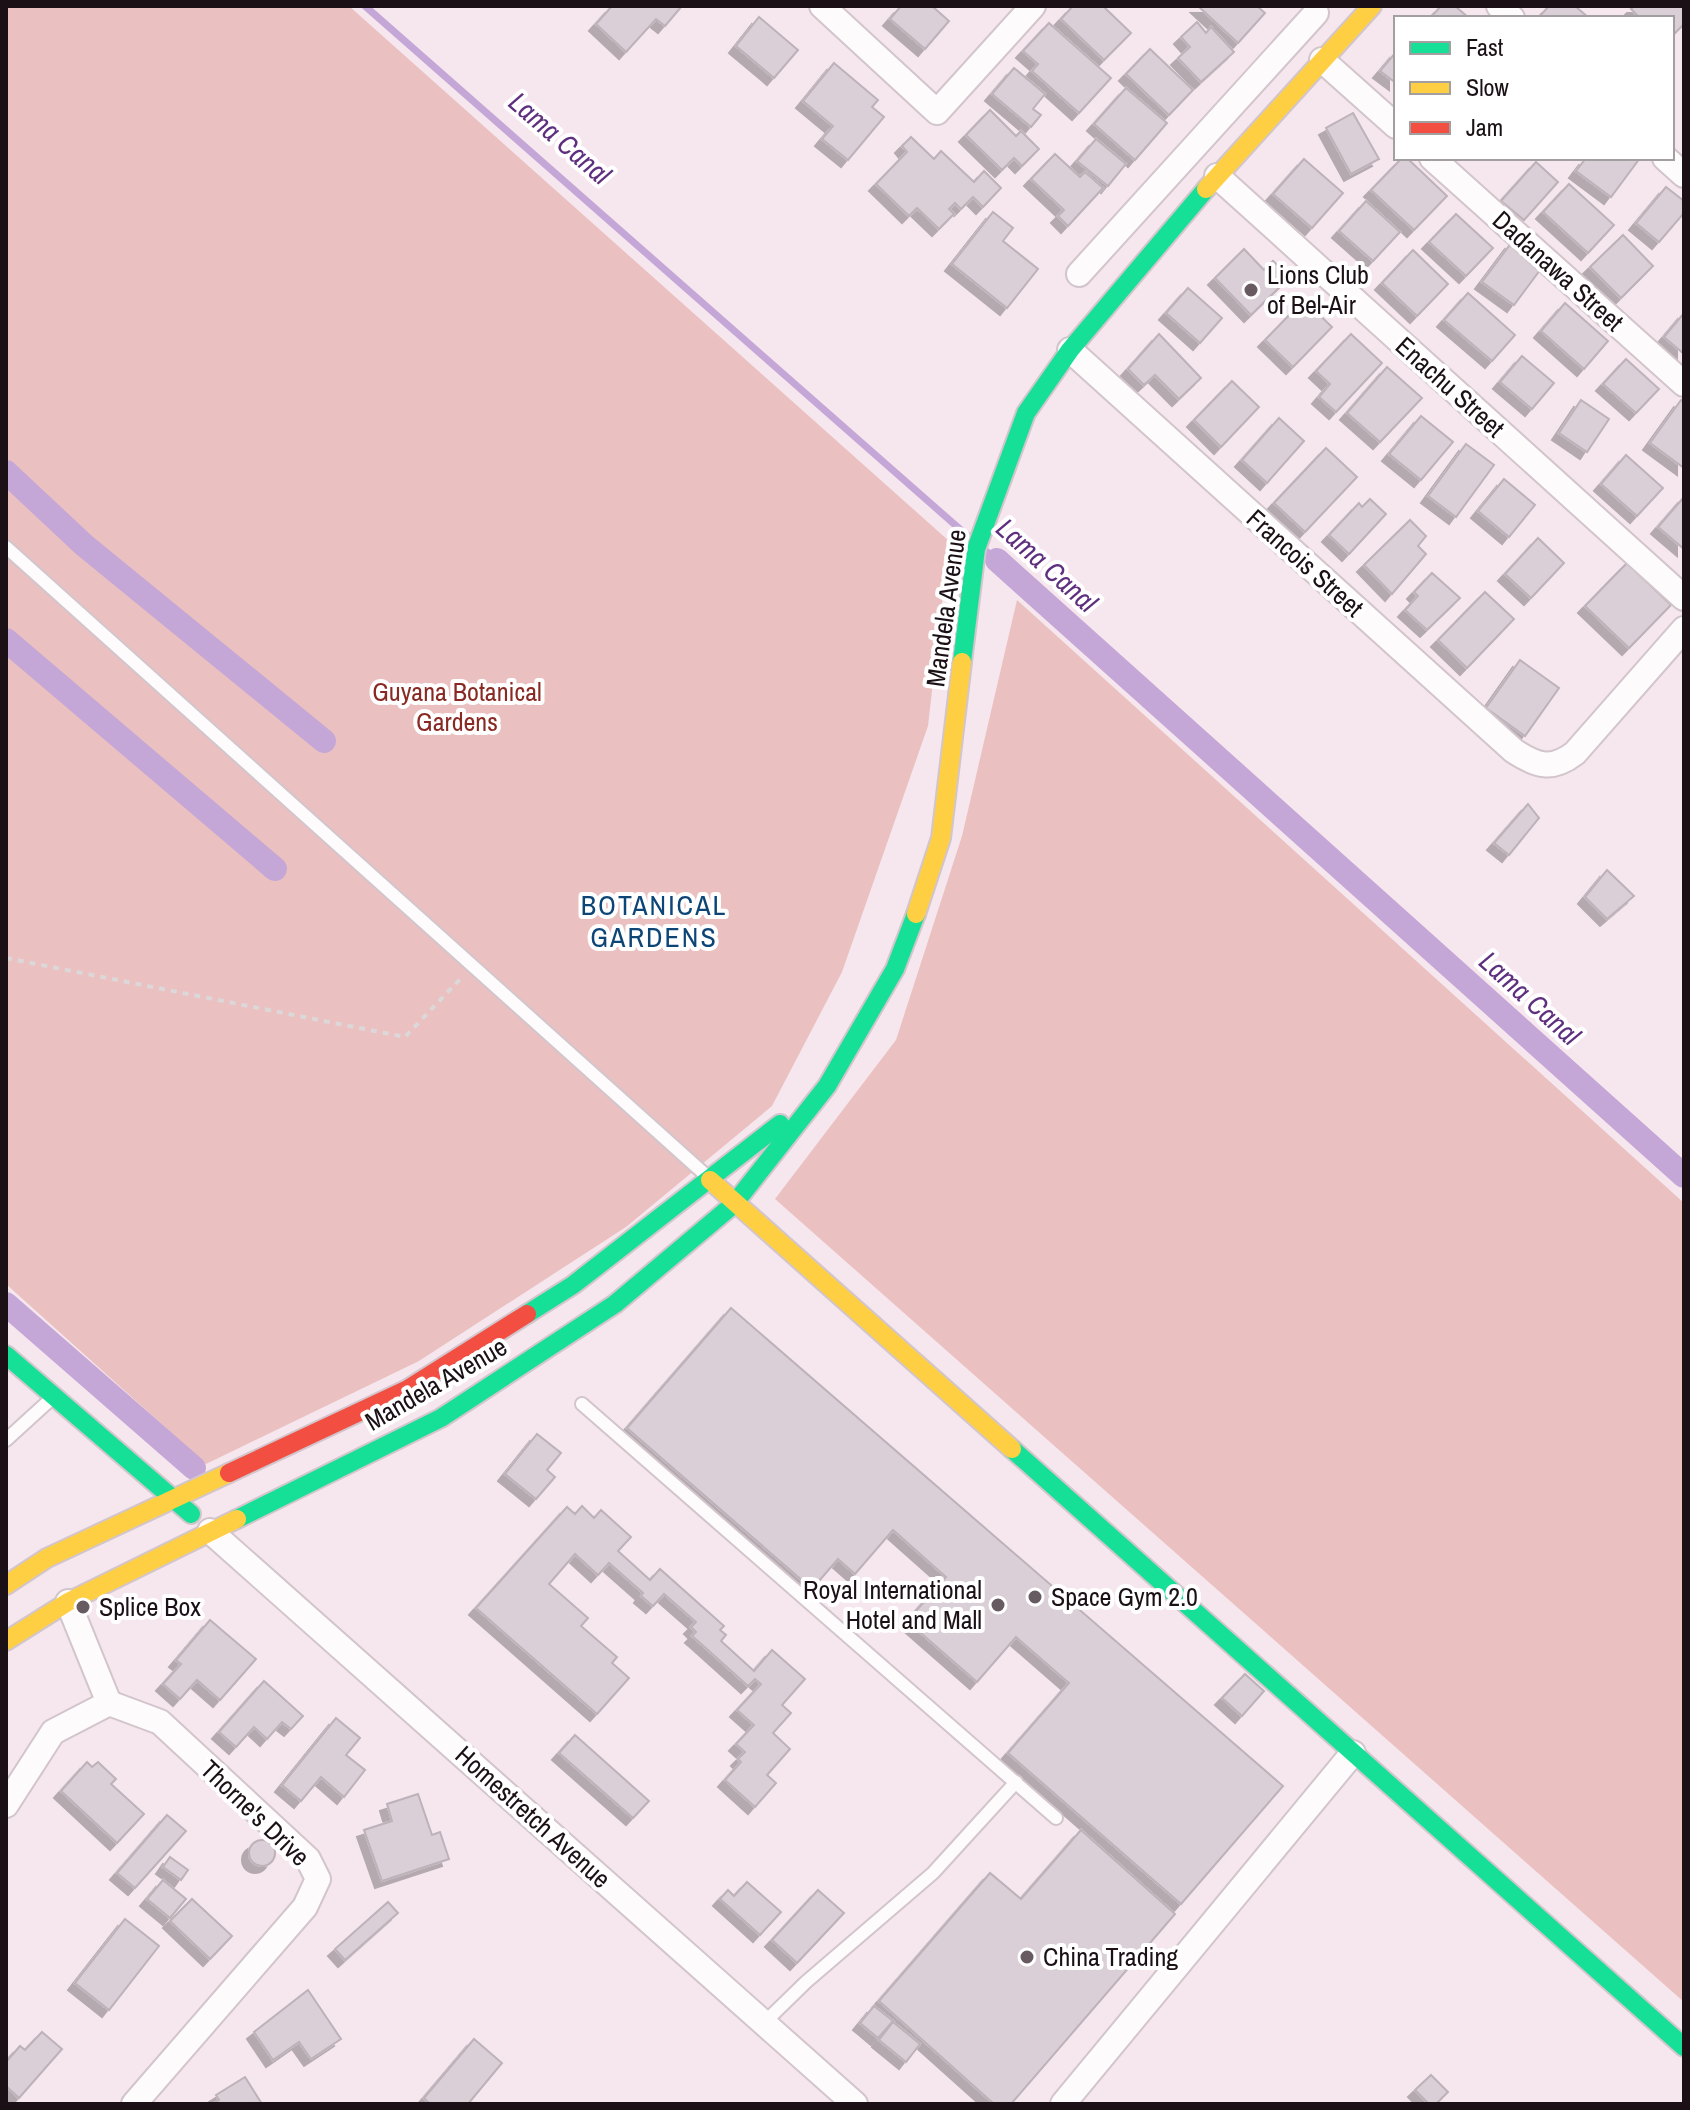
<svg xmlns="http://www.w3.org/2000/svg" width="1690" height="2110" font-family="'Archivo Narrow',sans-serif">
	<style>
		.green { fill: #eac1c0 }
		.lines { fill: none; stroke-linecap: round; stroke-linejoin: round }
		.stream { stroke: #c4a6d7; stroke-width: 7 }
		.canal { stroke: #c4a6d7; stroke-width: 24 }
		.building { fill: #dacfd6; stroke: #bdb2b9; stroke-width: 2; filter: url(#shadow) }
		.lane-casing { stroke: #d2c5cc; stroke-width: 16 }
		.street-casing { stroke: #d2c5cc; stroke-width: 28 }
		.fast-casing { stroke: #d2c5cc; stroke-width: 22 }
		.slow-casing { stroke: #d2c5cc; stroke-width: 22 }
		.jam-casing { stroke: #d2c5cc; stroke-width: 22 }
		.path { stroke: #dcd7d9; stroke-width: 4; stroke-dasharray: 6 6; stroke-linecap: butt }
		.lane { stroke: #fefbfc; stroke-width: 12 }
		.street { stroke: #fefbfc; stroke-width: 24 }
		.fast { stroke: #16e098; stroke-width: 18 }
		.slow { stroke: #ffcf43; stroke-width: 18 }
		.jam { stroke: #f24e42; stroke-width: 18 }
		.poi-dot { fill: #675b61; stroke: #fff; stroke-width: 3 }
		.labels { text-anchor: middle; stroke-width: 8; stroke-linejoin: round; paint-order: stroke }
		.street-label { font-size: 26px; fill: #1a1015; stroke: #fff }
		.poi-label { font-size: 26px; fill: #1a1015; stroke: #fff; text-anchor: start }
		.park-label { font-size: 26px; fill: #892924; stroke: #fff }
		.water-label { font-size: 28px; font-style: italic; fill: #5e2f7e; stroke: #fff }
		.neighbourhood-label { font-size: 28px; letter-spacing: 2px; fill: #0d4576; stroke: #fff }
	</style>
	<defs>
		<filter id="shadow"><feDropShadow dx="-7" dy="7" stdDeviation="0" flood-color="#0004"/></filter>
	</defs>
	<rect width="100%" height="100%" fill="#f6e6ee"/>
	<!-- green -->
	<g class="green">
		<polygon points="6,6 349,6 949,541 928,726 842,972 772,1106 626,1227 419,1361 206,1464 6,1284"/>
		<polygon points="1017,600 1684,1203 1684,2002 775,1199 896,1040 962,836"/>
	</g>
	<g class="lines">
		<!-- stream -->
		<g class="stream">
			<polyline points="365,6 970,538"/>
			<polyline points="986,551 997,560"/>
		</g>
		<!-- canal -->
		<g class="canal">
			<polyline points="6,472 84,545 324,741"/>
			<polyline points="997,560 1684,1176"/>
			<polyline points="6,640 275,869"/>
			<polyline points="6,1304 194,1468"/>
		</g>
	</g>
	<!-- building -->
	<g class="building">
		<polygon points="612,6 682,6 665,26 656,19 626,52 596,24"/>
		<polygon points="901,6 932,6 949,21 925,49 890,19"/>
		<polygon points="1073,6 1103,6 1131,33 1104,60 1061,19"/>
		<polygon points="1198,6 1257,6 1265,13 1238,43"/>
		<polygon points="1441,6 1455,6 1469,18 1430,18"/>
		<polygon points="1549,6 1575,6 1589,18 1538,18"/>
		<polygon points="1634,6 1684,6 1684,24 1672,36 1672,18 1640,18 1631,9"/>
		<polygon points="759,17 798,50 774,78 736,46"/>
		<polygon points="1197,22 1206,33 1211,27 1234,52 1201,82 1178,58 1190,47 1181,37"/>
		<polygon points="1049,23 1111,78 1079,113 1032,71 1038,64 1023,51"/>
		<polygon points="1150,49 1193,90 1169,115 1126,74"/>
		<polygon points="1396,52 1396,83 1380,71"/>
		<polygon points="834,63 878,100 872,107 884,117 848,160 822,139 833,126 803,101"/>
		<polygon points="1014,68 1045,94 1033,109 1041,115 1031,127 992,94"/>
		<polygon points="1126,88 1167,123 1135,160 1094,124"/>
		<polygon points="990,110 1016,136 1021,131 1039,149 1022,166 1014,158 1002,170 966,135"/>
		<polygon points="1353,113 1379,159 1351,174 1326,128"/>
		<polygon points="911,137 934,159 941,151 974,182 984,171 1001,188 983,207 973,197 961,209 955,203 949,209 954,214 939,229 917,208 909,216 876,184 907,152 902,146"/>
		<polygon points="1096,139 1126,164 1108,186 1077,161"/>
		<polygon points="1055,154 1080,177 1085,172 1103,188 1068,226 1058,216 1064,210 1031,179"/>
		<polygon points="1402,158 1407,158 1447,196 1414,230 1371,190"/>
		<polygon points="1586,158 1640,158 1611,197 1576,171"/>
		<polygon points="1304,159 1343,193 1312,228 1273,194"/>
		<polygon points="1536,162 1558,182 1524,220 1501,201"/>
		<polygon points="1569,184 1614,225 1588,253 1543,212"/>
		<polygon points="1666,187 1684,201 1684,213 1659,242 1636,223"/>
		<polygon points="1366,201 1400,232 1373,261 1339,231"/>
		<polygon points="993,212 1013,228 1003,241 1038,269 1007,308 952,264"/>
		<polygon points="1456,214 1493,248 1466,276 1429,242"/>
		<polygon points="1623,235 1653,266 1621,298 1590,267"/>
		<polygon points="1512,242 1543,266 1514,305 1482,282"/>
		<polygon points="1244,249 1264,270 1273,261 1290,277 1251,315 1215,278"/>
		<polygon points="1413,250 1448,284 1417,316 1382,283"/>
		<polygon points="1188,288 1222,318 1200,343 1166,313"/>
		<polygon points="1468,293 1515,335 1492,361 1444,320"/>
		<polygon points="1304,300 1332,327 1293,367 1265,340"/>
		<polygon points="1565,303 1608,341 1584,369 1541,331"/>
		<polygon points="1684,313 1684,354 1664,337"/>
		<polygon points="1159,334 1201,378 1179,399 1155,375 1144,385 1128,369"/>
		<polygon points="1351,334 1382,363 1336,412 1319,397 1330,384 1316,371"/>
		<polygon points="1522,356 1554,383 1532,409 1500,382"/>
		<polygon points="1626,359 1659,389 1636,413 1603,384"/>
		<polygon points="1387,367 1422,398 1380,442 1347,413"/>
		<polygon points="1232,381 1259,407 1221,447 1194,420"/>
		<polygon points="1581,400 1609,419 1587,452 1559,433"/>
		<polygon points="1681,400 1684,402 1684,468 1650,443"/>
		<polygon points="1421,416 1453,442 1421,480 1389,454"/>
		<polygon points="1279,418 1304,441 1267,483 1242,460"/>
		<polygon points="1466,444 1494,465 1456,517 1428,496"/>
		<polygon points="1326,448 1357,477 1305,532 1274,503"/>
		<polygon points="1626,455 1663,488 1637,516 1601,484"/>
		<polygon points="1504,479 1535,505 1509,537 1478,511"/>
		<polygon points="1684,497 1684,549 1658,527"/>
		<polygon points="1370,499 1386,514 1349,554 1329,535 1359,503 1362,507"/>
		<polygon points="1410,520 1426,536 1418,546 1426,554 1392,594 1364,565"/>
		<polygon points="1538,538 1564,563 1531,598 1505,574"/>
		<polygon points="1627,563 1671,605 1629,648 1585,606"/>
		<polygon points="1432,573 1460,598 1427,630 1405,610 1418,596 1414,592"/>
		<polygon points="1485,592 1514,619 1467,668 1438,640"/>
		<polygon points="1520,660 1559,688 1525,736 1486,708"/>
		<polygon points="1528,804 1539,818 1509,855 1494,843"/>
		<polygon points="1607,870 1634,896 1607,919 1585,897"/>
		<polygon points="731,1308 1283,1786 1181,1904 1008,1753 1069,1683 1016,1637 977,1682 907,1621 946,1577 893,1530 855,1574 838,1559 812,1589 627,1428"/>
		<polygon points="537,1434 561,1453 547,1470 555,1477 536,1499 505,1474"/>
		<polygon points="582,1506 594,1518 601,1510 631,1537 618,1551 650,1580 660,1569 724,1626 720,1630 726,1635 721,1641 754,1671 772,1650 805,1679 782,1705 791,1713 773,1733 790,1749 767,1775 776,1783 755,1807 725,1780 741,1762 738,1759 745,1752 736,1744 754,1725 737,1710 761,1684 755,1679 748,1686 699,1642 692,1636 696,1632 691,1627 696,1622 664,1594 653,1606 641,1596 643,1593 609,1563 598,1575 575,1554 549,1584 588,1618 581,1626 617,1657 612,1663 629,1678 597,1714 476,1608 567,1507 575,1514"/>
		<polygon points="210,1620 256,1659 220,1700 197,1680 180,1699 163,1684 181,1664 176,1660"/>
		<polygon points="1245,1674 1264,1691 1242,1716 1222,1698"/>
		<polygon points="264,1681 303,1716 291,1729 282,1722 267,1739 254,1727 236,1747 219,1732"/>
		<polygon points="336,1718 360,1738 346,1755 365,1770 344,1797 321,1777 301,1801 282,1785"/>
		<polygon points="575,1735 649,1801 633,1818 559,1753"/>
		<polygon points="87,1762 92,1767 98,1762 116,1779 111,1784 144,1814 117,1843 61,1791"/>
		<polygon points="418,1794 432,1835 440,1832 449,1859 382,1881 364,1830 392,1821 387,1804"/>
		<polygon points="167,1815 186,1831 135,1888 117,1873"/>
		<polygon points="1081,1830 1175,1914 1011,2104 994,2104 879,2001 990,1873 1021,1899"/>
		<circle cx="262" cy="1853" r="13"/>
		<polygon points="170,1857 188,1870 181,1880 163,1867"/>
		<polygon points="163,1880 186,1899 170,1918 147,1899"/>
		<polygon points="747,1882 781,1912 760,1935 720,1899 728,1890 734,1896"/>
		<polygon points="818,1890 844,1913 797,1963 772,1940"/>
		<polygon points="192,1899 232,1936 210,1959 170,1921"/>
		<polygon points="388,1902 398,1913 345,1960 335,1949"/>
		<polygon points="125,1919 159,1946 109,2010 75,1983"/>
		<polygon points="308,1990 341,2039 311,2059 299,2042 273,2060 254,2032"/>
		<polygon points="874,2006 893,2021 878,2038 860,2023"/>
		<polygon points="893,2022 920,2044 906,2062 879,2040"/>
		<polygon points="42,2032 62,2049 19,2098 6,2086 6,2062 20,2046 25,2050"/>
		<polygon points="474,2039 502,2063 468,2104 430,2104 424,2098"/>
		<polygon points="1431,2075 1448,2092 1436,2104 1429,2104 1415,2090"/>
		<polygon points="245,2077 262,2104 213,2104 219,2100 216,2095"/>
	</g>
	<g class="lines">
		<!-- lane casing -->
		<g class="lane-casing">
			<g id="lane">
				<polyline points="6,547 709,1178"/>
				<polyline points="582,1404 1056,1818"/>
				<polyline points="6,1440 51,1399"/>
				<polyline points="764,2023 806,1982 933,1873 1016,1782"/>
			</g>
		</g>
		<!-- street casing -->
		<g class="street-casing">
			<g id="street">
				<polyline points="822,6 937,112 1033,6"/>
				<polyline points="1499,6 1512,18"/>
				<polyline points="1322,60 1396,126"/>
				<polyline points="1432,158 1684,384"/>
				<polyline points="1665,158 1684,175"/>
				<polyline points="1217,176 1684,598"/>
				<polyline points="1079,274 1316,13"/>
				<path d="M1070 350 1514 751C1537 766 1552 771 1575 753L1684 629"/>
				<polyline points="210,1531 855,2104"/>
				<polyline points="68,1602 109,1703"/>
				<polyline points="6,1805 53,1732 109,1703 160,1722 308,1859 318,1879 305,1907 134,2104"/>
				<polyline points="1063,2104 1353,1753"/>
			</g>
		</g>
		<!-- fast casing -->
		<g class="fast-casing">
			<g id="fast">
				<polyline points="962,662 976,549 1026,413 1070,350 1206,189"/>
				<polyline points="527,1314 573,1285 780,1124"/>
				<polyline points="6,1355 191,1514"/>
				<polyline points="1012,1449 1684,2047"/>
				<polyline points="237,1519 441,1418 615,1304 734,1204 827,1086 895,969 916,914"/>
			</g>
		</g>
		<!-- slow casing -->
		<g class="slow-casing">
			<g id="slow">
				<polyline points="1206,189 1372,6"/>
				<polyline points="916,914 941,838 962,662"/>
				<polyline points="710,1180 1012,1449"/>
				<polyline points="6,1585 47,1558 229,1473"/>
				<polyline points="6,1641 68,1602 237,1519"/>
			</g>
		</g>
		<!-- jam casing -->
		<g class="jam-casing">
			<polyline id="jam" points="229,1473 406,1390 527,1314"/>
		</g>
		<!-- path -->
		<polyline class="path" points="6,958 405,1037 462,977"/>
		<!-- lane -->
		<use href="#lane" class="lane"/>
		<!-- street -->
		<use href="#street" class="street"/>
		<!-- fast -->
		<use href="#fast" class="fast"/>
		<!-- slow -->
		<use href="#slow" class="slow"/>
		<!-- jam -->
		<use href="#jam" class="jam"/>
	</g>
	<!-- markers -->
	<g class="poi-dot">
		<circle cx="1251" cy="290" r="8"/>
		<circle cx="1035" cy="1597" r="8"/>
		<circle cx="998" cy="1605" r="8"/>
		<circle cx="83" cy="1607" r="8"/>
		<circle cx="1027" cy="1957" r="8"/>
	</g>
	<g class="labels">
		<!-- street labels -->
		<g class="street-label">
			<text transform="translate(1558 271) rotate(42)" y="9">Dadanawa Street</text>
			<text transform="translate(1450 387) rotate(42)" y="9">Enachu Street</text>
			<text transform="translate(1305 563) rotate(42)" y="9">Francois Street</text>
			<text transform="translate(946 608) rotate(-82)" y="9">Mandela Avenue</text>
			<text transform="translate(436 1384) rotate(-30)" y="9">Mandela Avenue</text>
			<text transform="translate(255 1813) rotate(44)" y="9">Thorne's Drive</text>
			<text transform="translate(533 1817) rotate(42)" y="9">Homestretch Avenue</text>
		</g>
		<!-- poi labels -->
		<g class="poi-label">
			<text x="1267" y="284">Lions Club<tspan x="1267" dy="30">of Bel-Air</tspan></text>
			<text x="982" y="1599" text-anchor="end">Royal International<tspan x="982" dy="30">Hotel and Mall</tspan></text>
			<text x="1051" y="1606">Space Gym 2.0</text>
			<text x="99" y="1616">Splice Box</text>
			<text x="1043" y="1966">China Trading</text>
		</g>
		<!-- park labels -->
		<g class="park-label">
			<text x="457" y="701">Guyana Botanical<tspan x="457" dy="30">Gardens</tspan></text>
		</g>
		<!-- water labels -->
		<g class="water-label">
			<text transform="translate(560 138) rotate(41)" y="10">Lama Canal</text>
			<text transform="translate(1047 565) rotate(42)" y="10">Lama Canal</text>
			<text transform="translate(1530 998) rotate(42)" y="10">Lama Canal</text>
		</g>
		<!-- neighbourhood labels -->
		<g class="neighbourhood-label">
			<text x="654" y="915">BOTANICAL<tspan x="654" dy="32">GARDENS</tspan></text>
		</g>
	</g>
	<!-- border -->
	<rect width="1690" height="2110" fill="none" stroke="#1a1015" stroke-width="16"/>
	<!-- legend -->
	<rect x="1394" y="16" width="280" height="144" fill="#ffffff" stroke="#a39fa1" stroke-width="2"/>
	<rect x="1410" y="42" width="40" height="12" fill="#16e098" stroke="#a39fa1" stroke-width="2"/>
	<text x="1466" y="56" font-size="24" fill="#1a1015">Fast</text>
	<rect x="1410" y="82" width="40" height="12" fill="#ffcf43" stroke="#a39fa1" stroke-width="2"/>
	<text x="1466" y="96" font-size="24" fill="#1a1015">Slow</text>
	<rect x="1410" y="122" width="40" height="12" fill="#f24e42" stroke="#a39fa1" stroke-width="2"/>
	<text x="1466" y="136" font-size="24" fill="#1a1015">Jam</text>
</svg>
